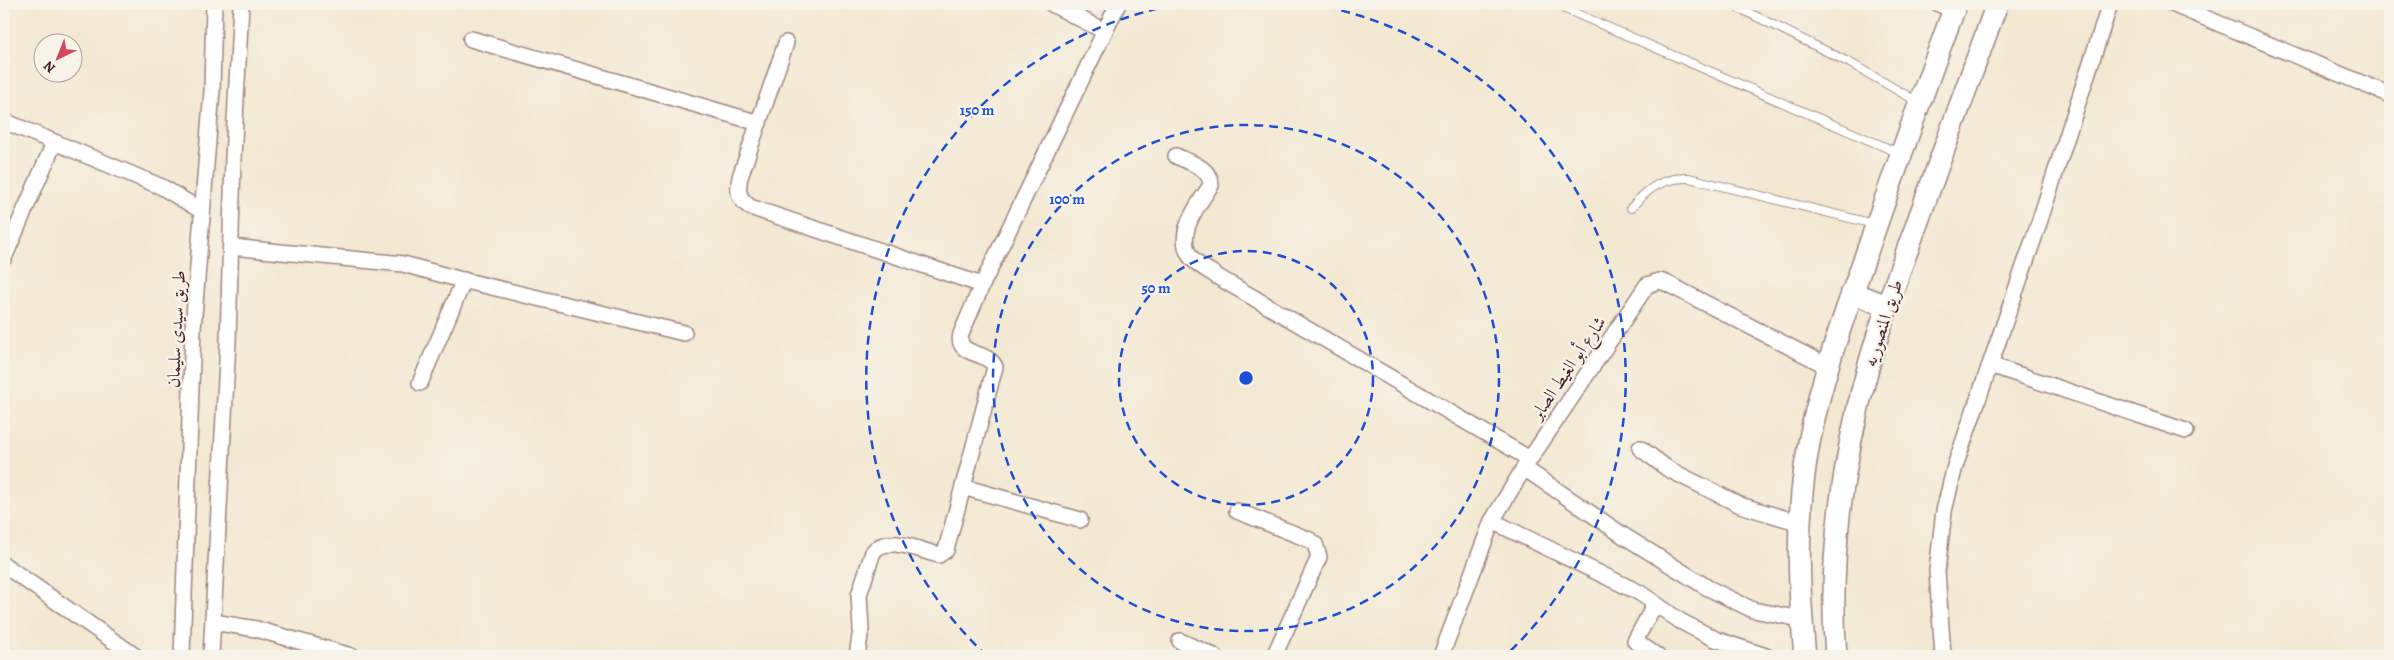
<svg xmlns="http://www.w3.org/2000/svg" width="2394" height="660" font-family="Alegreya,Amiri,serif">
	<style>
		.lines { fill: none; stroke-linecap: round; stroke-linejoin: round }
		.service-casing { stroke: #9e847e; stroke-width: 10 }
		.minor-casing { stroke: #9e847e; stroke-width: 18 }
		.secondary-casing { stroke: #9e847e; stroke-width: 24 }
		.service { stroke: #fff; stroke-width: 8 }
		.minor { stroke: #fff; stroke-width: 15 }
		.secondary { stroke: #fff; stroke-width: 21 }
		.ring { fill: none; stroke: #1d4ed8; stroke-width: 2.5; stroke-dasharray: 9 6 }
		.labels { text-anchor: middle; stroke-width: 4.5; stroke-linejoin: round; paint-order: stroke }
		.street-label { font-size: 18px; fill: #4a1f2b; stroke: #f7f3e8 }
		.centre { fill: #1d4ed8; stroke: #f7f3e8; stroke-width: 2.5 }
		.ring-label { font-size: 15px; text-anchor: middle; font-weight: bold; fill: #1d4ed8; stroke: #f7f3e8; stroke-width: 4.5; stroke-linejoin: round; paint-order: stroke }
	</style>
	<rect width="100%" height="100%" fill="#f7f3e8"/>
	<filter id="ink" filterUnits="userSpaceOnUse"><feTurbulence type="fractalNoise" baseFrequency=".02" numOctaves="2"/><feDisplacementMap in="SourceGraphic" scale="10" xChannelSelector="R" yChannelSelector="G"/><feConvolveMatrix kernelMatrix="1 2 1 2 8 2 1 2 1" color-interpolation-filters="sRGB"/></filter>
	<filter id="wash" filterUnits="userSpaceOnUse"><feTurbulence type="fractalNoise" baseFrequency=".0096" numOctaves="4" result="noise"/><feDisplacementMap in="SourceGraphic" scale="20" xChannelSelector="R" yChannelSelector="G"/><feGaussianBlur stdDeviation="1.12" result="paint"/><feColorMatrix in="noise" values="0 0 0 0 0 0 0 0 0 0 0 0 0 0 0 0 0 1.4 0 .05"/><feComposite in="paint" operator="in"/></filter>
	<g filter="url(#wash)">
		<rect width="100%" height="100%" fill="#f3e8d2"/>
	</g>
	<g filter="url(#ink)">
		<g class="lines">
			<!-- service casing -->
			<g class="service-casing">
				<g id="service">
					<polyline points="1554,4 1899,153"/>
					<polyline points="1731,4 1850,63 1918,102"/>
					<path d="M1631 208C1647 189 1663 177 1689 178L1874 224"/>
				</g>
			</g>
			<!-- minor casing -->
			<g class="minor-casing">
				<g id="minor">
					<polyline points="1052,4 1104,31"/>
					<polyline points="1939,4 1953,10"/>
					<polyline points="2172,4 2390,95"/>
					<polyline points="471,39 759,123"/>
					<path d="M786 43 740 177C737 192 738 198 750 207L982 285"/>
					<polyline points="4,121 162,187 202,211"/>
					<path d="M1176 156C1189 162 1211 168 1211 185 1199 204 1175 233 1190 256 1195 264 1210 271 1218 277L1530 459"/>
					<polyline points="231,247 403,264 458,279 684,333"/>
					<polyline points="4,258 54,143"/>
					<polyline points="1990,365 2186,431"/>
					<polyline points="420,383 464,280"/>
					<polyline points="1640,448 1668,469 1740,505 1800,523"/>
					<polyline points="1524,468 1624,536 1708,588 1753,610 1801,619"/>
					<polyline points="963,487 1080,520"/>
					<polyline points="1237,511 1310,540 1315,544 1319,557 1274,656"/>
					<polyline points="1492,521 1640,593 1680,621 1715,639 1766,656"/>
					<polyline points="4,565 135,656"/>
					<polyline points="1655,604 1635,641 1657,656"/>
					<polyline points="213,622 256,629 351,656"/>
					<polyline points="1180,641 1214,656"/>
					<polyline points="182,656 193,329 212,90 214,4"/>
					<polyline points="211,656 228,342 233,159 241,4"/>
					<path d="M857 656 861 629 859 595 873 552C886 534 921 551 939 555L946 550 995 367C988 350 955 357 961 334L982 285 1118 4"/>
					<polyline points="1441,656 1492,521 1524,468 1647,285 1659,281 1666,283 1827,366"/>
					<polyline points="1943,656 1937,571 1944,511 1955,466 2037,229 2110,4"/>
				</g>
			</g>
			<!-- secondary casing -->
			<g class="secondary-casing">
				<g id="secondary">
					<polyline points="1852,293 1887,306"/>
					<path d="M1805 656C1799 593 1796 530 1805 467 1816 390 1843 319 1869 246 1897 165 1926 84 1956 4"/>
					<path d="M1836 656C1828 561 1843 459 1868 368 1883 313 1904 260 1923 207 1948 139 1972 71 1997 4"/>
				</g>
			</g>
			<!-- service -->
			<use href="#service" class="service"/>
			<!-- minor -->
			<use href="#minor" class="minor"/>
			<!-- secondary -->
			<use href="#secondary" class="secondary"/>
		</g>
	</g>
	<!-- distance rings -->
	<g class="ring">
		<circle cx="1246" cy="378" r="127"/>
		<circle cx="1246" cy="378" r="253"/>
		<path d="M987 656A380 380 0 0 1 1180 4M1312 4A380 380 0 0 1 1505 656"/>
	</g>
	<g class="labels">
		<!-- street labels -->
		<g class="street-label">
			<text transform="translate(1883 323) rotate(-72)" y="6">طريق المنصوريه</text>
			<text transform="translate(176 329) rotate(-87)" y="6">طريق سيدى سليمان</text>
			<text transform="translate(1568 368) rotate(-56)" y="6">شارع أبو الغيط الصابر</text>
		</g>
	</g>
	<circle cx="1246" cy="378" r="8" class="centre"/>
	<g class="ring-label">
		<text x="977" y="115">150 m</text>
		<text x="1067" y="204">100 m</text>
		<text x="1156" y="293">50 m</text>
	</g>
	<!-- margin -->
	<rect width="2394" height="660" fill="none" stroke="#f7f3e8" stroke-width="20"/>
	<!-- north arrow -->
	<g transform="translate(58 58) rotate(223)"><circle r="24" fill="#f7f3e8" stroke="#b29e9c"/>
	<path d="M0-4L9 19L0 12L-9 19Z" fill="#d1495b"/>
	<text y="-8" font-size="14" font-weight="bold" text-anchor="middle" fill="#4a1f2b">N</text>
	</g>
</svg>
